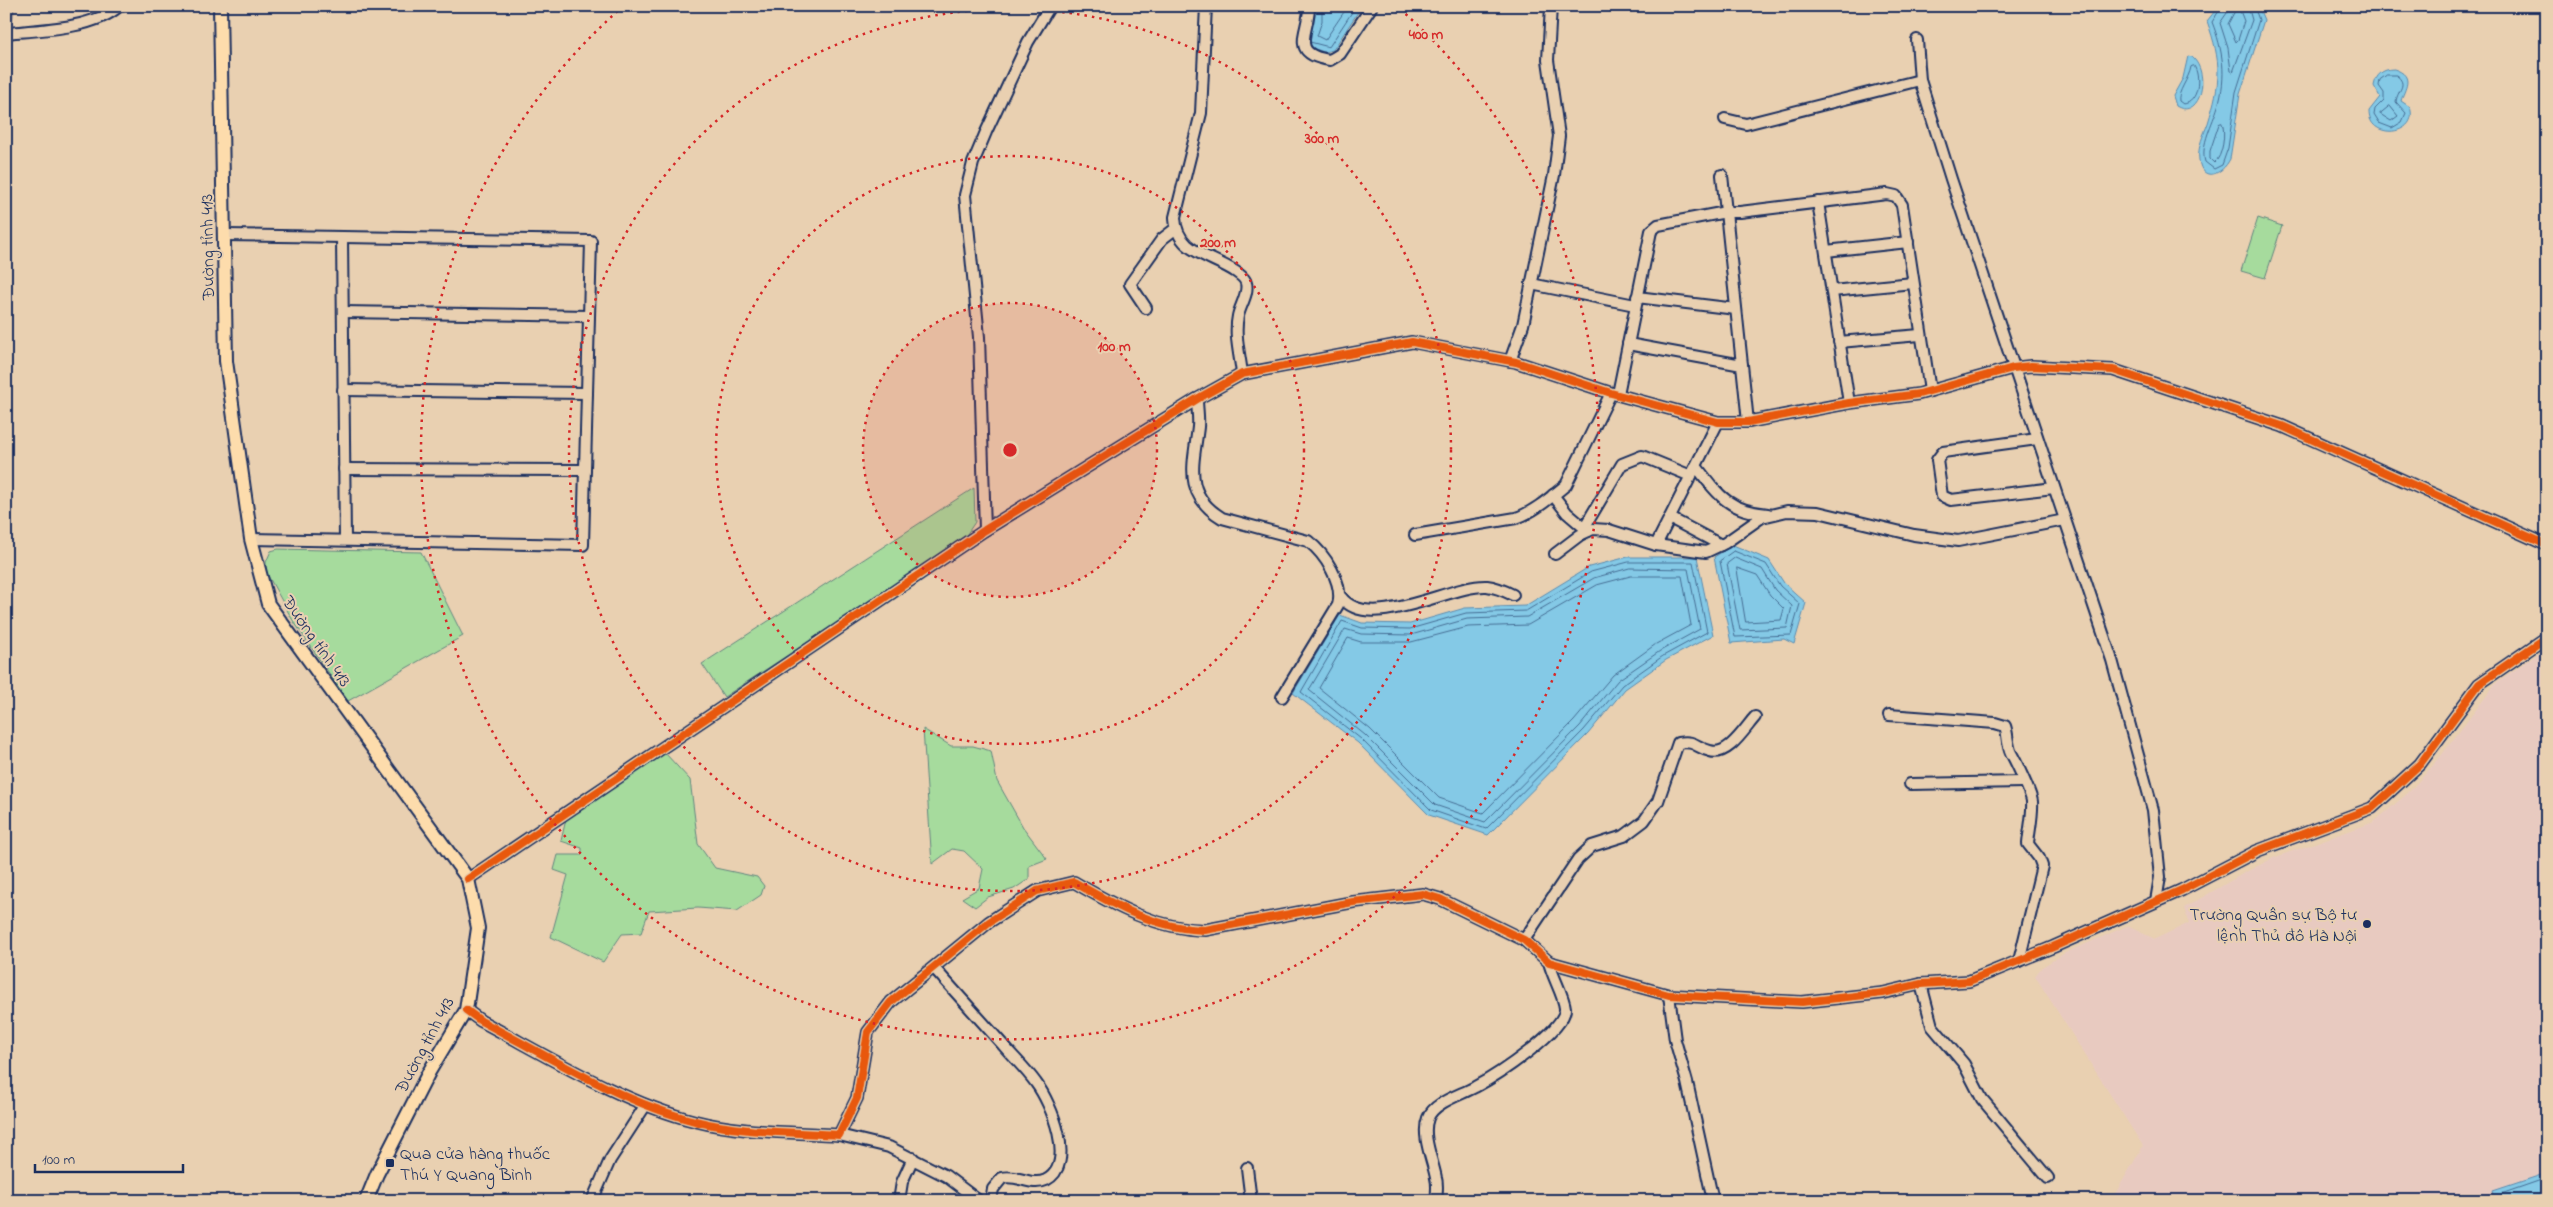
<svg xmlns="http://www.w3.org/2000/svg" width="2553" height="1207" font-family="'Indie Flower',sans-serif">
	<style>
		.built { fill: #e8cac0 }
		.green { fill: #a6db9d; stroke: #60857e }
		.water { fill: #84c9e6; stroke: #5a8bb0 }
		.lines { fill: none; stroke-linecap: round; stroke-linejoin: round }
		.shore { stroke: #456d94; stroke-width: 1 }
		.minor-casing { stroke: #1b2f5e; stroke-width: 14 }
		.major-casing { stroke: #1b2f5e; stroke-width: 16 }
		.minor { stroke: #e9d0b1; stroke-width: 10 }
		.major { stroke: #fddcac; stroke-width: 12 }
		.cycleway-casing { stroke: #e9d0b1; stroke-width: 11 }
		.cycleway { stroke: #e8590c; stroke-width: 8 }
		.ring { fill: none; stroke: #d62828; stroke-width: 2.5; stroke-dasharray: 2.5 5 }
		.poi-dot { fill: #1b2f5e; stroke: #e9d0b1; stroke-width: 2 }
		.labels { text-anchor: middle; stroke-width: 4; stroke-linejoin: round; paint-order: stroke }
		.street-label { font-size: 18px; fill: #1b2f5e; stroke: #e9d0b1 }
		.poi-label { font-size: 18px; fill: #1b2f5e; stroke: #e9d0b1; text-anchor: end }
		.centre { fill: #d62828; stroke: #e9d0b1; stroke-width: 2.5 }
		.ring-label { font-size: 15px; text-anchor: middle; font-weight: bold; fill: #d62828; stroke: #e9d0b1; stroke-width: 4; stroke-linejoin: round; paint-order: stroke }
	</style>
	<rect width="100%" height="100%" fill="#e9d0b1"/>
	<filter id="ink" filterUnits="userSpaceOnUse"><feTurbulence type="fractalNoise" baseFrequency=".02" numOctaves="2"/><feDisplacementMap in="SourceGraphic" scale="10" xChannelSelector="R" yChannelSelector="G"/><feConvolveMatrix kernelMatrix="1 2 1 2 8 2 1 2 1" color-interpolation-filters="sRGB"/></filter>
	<g filter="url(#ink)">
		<!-- built -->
		<polygon class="built" points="2547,648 2547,1201 2111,1201 2143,1146 2035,976 2042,967 2065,953 2127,926 2155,939 2189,923 2184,908 2244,873 2273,858 2374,822 2408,793 2437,761 2497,682"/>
		<!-- green -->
		<g class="green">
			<polygon points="2258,218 2282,226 2265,278 2241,271"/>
			<polygon points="974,488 975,522 963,540 724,697 702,664"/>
			<polygon points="278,549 421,552 463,636 348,701 292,619 266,572 266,562 271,551"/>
			<polygon points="923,729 951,746 973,746 991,751 997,781 1023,827 1047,859 1029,866 1029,879 1014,889 988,897 975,907 962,898 979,888 983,869 964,851 952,849 932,864"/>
			<polygon points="665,753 690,780 698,844 715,868 757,877 764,886 761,895 737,911 698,908 649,911 641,933 622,934 603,962 551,937 568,875 554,870 558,855 582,855 582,848 561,841 566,819"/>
		</g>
		<!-- water -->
		<g class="water">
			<polygon points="1311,6 1362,6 1333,50 1324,52 1307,46"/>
			<path d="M2219 6H2258L2264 20 2240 94 2230 159C2222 175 2202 183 2199 160 2197 147 2204 134 2208 123 2221 81 2222 63 2207 21Z"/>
			<path d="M2188 56 2192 57C2211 73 2201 121 2176 106L2173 96 2183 78Z"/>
			<path d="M2394 69C2416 76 2404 89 2401 101L2410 107C2420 136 2368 141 2369 111L2380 97 2374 86C2376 75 2382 69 2394 69Z"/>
			<polygon points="1733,545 1769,560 1784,583 1806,603 1794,644 1784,639 1731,643 1714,557"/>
			<polygon points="1628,557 1697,557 1713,635 1666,660 1625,689 1588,734 1488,835 1429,815 1358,743 1293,693 1340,615 1362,623 1410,624 1465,608 1525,606 1589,567"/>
			<polygon points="2547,1173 2547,1201 2496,1201 2493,1191"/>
		</g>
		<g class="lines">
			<!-- shore -->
			<g class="shore">
				<polyline points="1322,6 1322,21 1317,36 1325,40 1348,6"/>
				<path d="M2222 6 2212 22C2223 50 2227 76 2218 106 2213 123 2200 145 2205 162L2214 169 2222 165 2228 148 2236 92 2259 20 2254 6"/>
				<polyline points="2228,6 2227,13 2220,23 2228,48 2231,71 2233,72 2252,20 2248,6"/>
				<polygon points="2239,8 2244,21 2238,40 2236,42 2228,24 2236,9"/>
				<polyline points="1310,42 1329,47 1356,6"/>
				<path d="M2194 66C2201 76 2199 103 2183 104L2179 101C2177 92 2189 79 2191 67Z"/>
				<path d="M2387 75H2396C2409 85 2397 90 2396 102L2406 113 2402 122 2392 128 2379 123 2374 115 2375 109 2384 100V93L2379 86 2380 80Z"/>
				<polygon points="2390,106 2398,116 2391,121 2380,114"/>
				<path d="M2222 123C2226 132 2223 157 2214 163L2210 159V151L2219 124Z"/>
				<polygon points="1734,551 1766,564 1780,586 1800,604 1791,635 1735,637 1720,561"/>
				<polygon points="1735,558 1762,569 1775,590 1792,606 1787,628 1740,630 1727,564"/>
				<polygon points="1629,562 1693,562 1707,632 1663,656 1622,685 1584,730 1486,829 1431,810 1361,739 1301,692 1342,621 1362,628 1410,629 1466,613 1526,611 1591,572"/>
				<polygon points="1630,568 1688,569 1700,629 1660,651 1618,680 1580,726 1485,822 1435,805 1365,735 1309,690 1345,629 1361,634 1411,635 1467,619 1527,617 1594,578"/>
				<polygon points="1737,568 1757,575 1770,595 1784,609 1781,620 1746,622"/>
				<polygon points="1631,576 1682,576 1691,625 1656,644 1613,675 1574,721 1483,813 1439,798 1370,729 1319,688 1348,638 1361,642 1411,642 1468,627 1528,625 1597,585"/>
				<polyline points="2500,1201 2501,1194 2547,1178"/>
			</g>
			<!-- minor casing -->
			<g class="minor-casing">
				<g id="minor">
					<path d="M1206 6 1201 113 1175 217C1176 253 1211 255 1236 272 1240 275 1245 278 1246 283 1249 293 1240 306 1238 316 1234 335 1240 355 1242 374"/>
					<path d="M1309 6C1310 31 1287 54 1330 60L1340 54 1372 6"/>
					<polyline points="6,19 7,6"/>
					<path d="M6 33C39 30 94 29 119 6"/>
					<polyline points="1917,40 1920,80 1951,179 2112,660 2153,810 2160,877 2156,901"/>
					<polyline points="1725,119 1746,124 1920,80"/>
					<polyline points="1818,202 1849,403"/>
					<polyline points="225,235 591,241 583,545 251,539"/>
					<polyline points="342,237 345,540"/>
					<polyline points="1826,251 1908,242"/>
					<polyline points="1531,284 1635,305"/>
					<polyline points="1832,291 1913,283"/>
					<polyline points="1637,297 1736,309"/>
					<polyline points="1146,308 1130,284 1162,239 1175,229"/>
					<polyline points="343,312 589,316"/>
					<polyline points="1839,342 1920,335"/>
					<polyline points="1628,344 1742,365"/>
					<polyline points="1510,361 1523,325 1554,175 1559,136 1548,60 1551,6"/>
					<polyline points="343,390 587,393"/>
					<polyline points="1618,394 1651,231 1658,225 1726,212 1722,175"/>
					<path d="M1197 399C1197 408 1199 418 1198 427 1194 463 1182 494 1222 518L1308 541C1325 554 1344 583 1338 605L1282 697"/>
					<polyline points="1748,422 1726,212 1740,212 1887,194 1896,196 1902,205 1930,391"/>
					<polyline points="2037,439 1943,452 1937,460 1942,496 1951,500 2054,488"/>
					<path d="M1696 466C1719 496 1729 511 1768 514"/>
					<polyline points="344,469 585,470"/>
					<polyline points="1553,495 1567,513 1588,531"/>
					<polyline points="1670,518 1721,545"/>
					<polyline points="1584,528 1622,464 1642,456 1691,476"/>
					<polyline points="985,530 979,337 965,195 973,163 986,132 1028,42 1050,6"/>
					<path d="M1415 535 1516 518C1534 512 1551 497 1566 485L1611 393"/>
					<polyline points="1656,545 1718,422"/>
					<polyline points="1555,554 1580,535 1593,529 1609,530 1656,545 1706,552 1725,543 1762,517 1787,511 1818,512 1914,535 1958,541 2065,520"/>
					<path d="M1341 597C1369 634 1451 584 1487 586 1496 587 1505 591 1513 595"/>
					<path d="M1889 715 1995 723 2005 726C2008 734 2007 745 2011 753 2015 760 2032 795 2032 802 2033 815 2029 831 2028 844L2039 858 2042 866 2019 961"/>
					<polyline points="1910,784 2023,782"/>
					<polyline points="468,879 985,530 1197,399 1242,374 1412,342 1516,362 1611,393 1718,422 1748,422 1849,403 1919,394 2013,368 2031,366 2113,370 2282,426 2547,545"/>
					<path d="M1524 940 1578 859 1592 846 1624 836 1644 821 1658 801 1678 743C1696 740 1695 747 1710 751 1728 757 1745 728 1755 717"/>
					<path d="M934 968C957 994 980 1019 1003 1045 1014 1058 1026 1069 1036 1083 1051 1103 1077 1164 1046 1180 1031 1187 1018 1174 1002 1178L993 1189 991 1201"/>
					<polyline points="1921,984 1932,1026 1964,1064 1982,1099 2048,1178"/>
					<polyline points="1669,995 1675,1040 1687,1082 1713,1201"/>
					<path d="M466 1010 481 1021C547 1056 623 1103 695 1121 741 1133 792 1132 839 1135L857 1098 868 1032 891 1002 989 922 1037 891 1074 882C1115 906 1157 929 1205 930L1353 902 1423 894 1440 899 1524 940 1549 962 1669 995 1802 1002 1883 993 1921 984 1969 981 2053 947 2182 890 2257 851 2372 808 2420 764 2479 684 2547 637"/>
					<polyline points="839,1135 889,1147 946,1176 979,1201"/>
					<polyline points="1247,1168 1251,1201"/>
					<polyline points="592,1201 610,1160 645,1106"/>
					<polyline points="899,1201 902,1182 913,1158"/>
					<path d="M1436 1201C1437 1193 1438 1185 1436 1178 1433 1161 1421 1135 1428 1118 1434 1102 1461 1095 1475 1087 1494 1077 1567 1030 1565 1008 1564 996 1552 976 1549 962"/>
				</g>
			</g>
			<!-- major casing -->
			<g class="major-casing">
				<polyline id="major" points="220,6 226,361 251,539 268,604 468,879 478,928 466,1010 429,1072 377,1174 366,1201"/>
			</g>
			<!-- minor -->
			<use href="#minor" class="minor"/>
			<!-- major -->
			<use href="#major" class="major"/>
			<!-- cycleway casing -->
			<g class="cycleway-casing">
				<g id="cycleway">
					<polyline points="468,879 985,530 1197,399 1242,374 1412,342 1516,362 1611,393 1718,422 1748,422 1849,403 1919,394 2013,368 2031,366 2113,370 2282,426 2547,545"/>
					<path d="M466 1010 481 1021C547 1056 623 1103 695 1121 741 1133 792 1132 839 1135L857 1098 868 1032 891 1002 989 922 1037 891 1074 882C1115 906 1157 929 1205 930L1353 902 1423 894 1440 899 1524 940 1549 962 1669 995 1802 1002 1883 993 1921 984 1969 981 2053 947 2182 890 2257 851 2372 808 2420 764 2479 684 2547 637"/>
				</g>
			</g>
			<!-- cycleway -->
			<use href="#cycleway" class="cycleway"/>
		</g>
	</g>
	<!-- distance rings -->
	<circle cx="1010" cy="450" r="147" fill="#d62828" fill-opacity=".12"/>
	<g class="ring">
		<circle cx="1010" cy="450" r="147"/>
		<circle cx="1010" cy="450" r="294"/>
		<circle cx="1010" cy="450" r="441"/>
		<path d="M1400 9A589 589 0 1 1 620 9"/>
	</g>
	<!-- markers -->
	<g class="poi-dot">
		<circle cx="2367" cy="924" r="5"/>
		<rect x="385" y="1158" width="10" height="10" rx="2.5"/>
	</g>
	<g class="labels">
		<!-- street labels -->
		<g class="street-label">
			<text transform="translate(207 247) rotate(-91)" y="6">Đường tỉnh 413</text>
			<text transform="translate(317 641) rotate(55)" y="6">Đường tỉnh 413</text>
			<text transform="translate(424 1045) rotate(-62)" y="6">Đường tỉnh 413</text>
		</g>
		<!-- poi labels -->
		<g class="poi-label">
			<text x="2357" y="920">Trường Quân sự Bộ tư<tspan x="2357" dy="21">lệnh Thủ đô Hà Nội</tspan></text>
			<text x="400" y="1159" text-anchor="start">Qua cửa hàng thuốc<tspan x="400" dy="21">Thú Y Quang Bình</tspan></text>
		</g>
	</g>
	<circle cx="1010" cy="450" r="8" class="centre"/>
	<g class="ring-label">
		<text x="1426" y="39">400 m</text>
		<text x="1322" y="143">300 m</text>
		<text x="1218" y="247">200 m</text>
		<text x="1114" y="351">100 m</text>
	</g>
	<!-- margin -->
	<rect width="2553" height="1207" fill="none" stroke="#e9d0b1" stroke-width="25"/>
	<rect x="12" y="12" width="2528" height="1182" fill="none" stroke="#1b2f5e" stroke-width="2" filter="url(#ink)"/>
	<!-- scale -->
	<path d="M35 1164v8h148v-8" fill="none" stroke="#1b2f5e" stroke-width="2.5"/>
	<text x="42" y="1164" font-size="15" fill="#1b2f5e" stroke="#e9d0b1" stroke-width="4" paint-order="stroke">100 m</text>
</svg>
